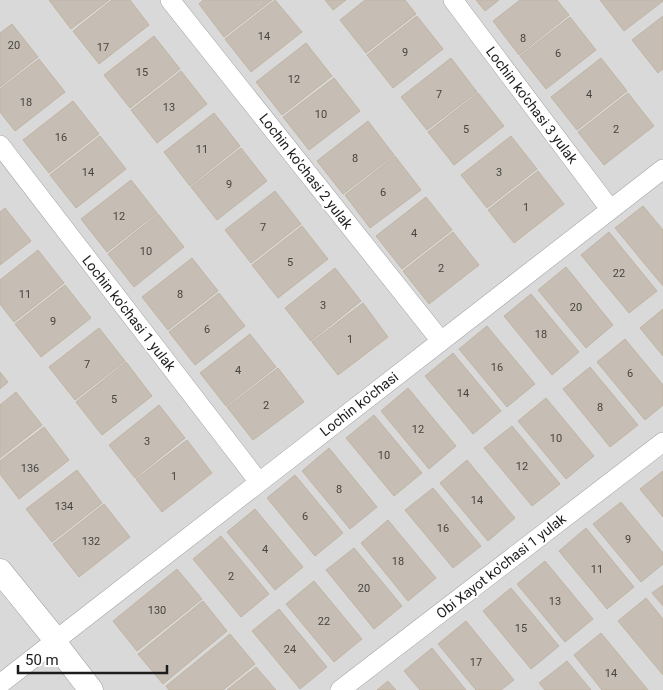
<svg xmlns="http://www.w3.org/2000/svg" width="663" height="690" font-family="Roboto,sans-serif">
	<style>
		.residential { fill: #dad9d9 }
		.building { fill: #c6beb4; stroke: #c0b4a3 }
		.lines { fill: none; stroke-linecap: round; stroke-linejoin: round }
		.minor-casing { stroke: #a3a3a3; stroke-width: 20 }
		.tertiary-casing { stroke: #a3a3a3; stroke-width: 25 }
		.minor { stroke: #fff; stroke-width: 19 }
		.tertiary { stroke: #fff; stroke-width: 24 }
		.labels { text-anchor: middle; stroke-width: 4; stroke-linejoin: round; paint-order: stroke }
		.number-label { font-size: 11px; fill: #464442 }
		.street-label { font-size: 14px; fill: #1c1c1c; stroke: #fff }
	</style>
	<rect width="100%" height="100%" fill="#eeece1"/>
	<!-- residential -->
	<rect class="residential" x="0" y="0" width="663" height="690"/>
	<!-- building -->
	<g class="building">
		<polygon points="49,0 109,0 71,29"/>
		<polygon points="112,0 130,0 149,25 99,64 73,31"/>
		<polygon points="203,0 272,0 224,37 199,4"/>
		<polygon points="275,0 302,32 251,72 225,39"/>
		<polygon points="325,0 346,0 333,10"/>
		<polygon points="365,0 405,0 416,14 366,53 340,20"/>
		<polygon points="476,0 499,0 485,11"/>
		<polygon points="520,0 557,0 569,15 519,55 493,21"/>
		<polygon points="600,0 663,0 663,1 624,31"/>
		<polygon points="417,16 443,49 393,88 367,55"/>
		<polygon points="663,16 663,69 658,73 632,40"/>
		<polygon points="570,17 596,50 546,89 520,56"/>
		<polygon points="12,24 38,57 0,87 0,33"/>
		<polygon points="154,36 180,69 130,108 104,75"/>
		<polygon points="306,43 332,76 282,115 256,82"/>
		<polygon points="451,58 477,92 427,130 401,97"/>
		<polygon points="601,58 627,91 577,130 551,97"/>
		<polygon points="39,59 65,92 15,131 0,112 0,89"/>
		<polygon points="181,71 207,104 157,143 131,110"/>
		<polygon points="334,78 360,111 309,150 283,117"/>
		<polygon points="478,93 504,126 454,165 428,132"/>
		<polygon points="628,93 654,126 604,165 578,132"/>
		<polygon points="73,101 99,134 49,173 23,140"/>
		<polygon points="214,113 240,146 190,186 164,152"/>
		<polygon points="368,121 394,155 343,194 317,161"/>
		<polygon points="100,136 126,169 76,208 50,175"/>
		<polygon points="511,136 537,169 487,208 461,175"/>
		<polygon points="241,148 267,181 217,220 191,187"/>
		<polygon points="395,156 421,190 370,228 345,195"/>
		<polygon points="538,171 564,204 514,243 488,210"/>
		<polygon points="131,180 157,213 107,252 81,219"/>
		<polygon points="275,191 301,224 251,263 225,230"/>
		<polygon points="426,197 452,230 402,269 376,236"/>
		<polygon points="643,206 663,230 663,286 615,228"/>
		<polygon points="5,208 31,241 0,265 0,212"/>
		<polygon points="158,214 184,247 134,287 108,254"/>
		<polygon points="302,226 328,259 278,298 252,265"/>
		<polygon points="453,232 479,265 429,304 403,271"/>
		<polygon points="609,232 657,291 629,313 581,255"/>
		<polygon points="38,250 64,283 14,322 0,304 0,280"/>
		<polygon points="192,258 218,291 168,330 142,297"/>
		<polygon points="566,267 613,325 586,348 538,290"/>
		<polygon points="335,268 361,301 311,341 285,308"/>
		<polygon points="65,285 91,318 41,357 15,324"/>
		<polygon points="219,293 245,326 195,365 169,332"/>
		<polygon points="531,294 579,352 552,375 504,316"/>
		<polygon points="363,303 388,337 338,375 312,342"/>
		<polygon points="663,309 663,356 640,328"/>
		<polygon points="487,326 535,384 507,407 459,349"/>
		<polygon points="99,328 125,361 75,400 49,367"/>
		<polygon points="250,334 276,367 226,406 200,373"/>
		<polygon points="625,339 663,385 663,405 645,420 597,362"/>
		<polygon points="453,353 501,411 473,434 425,376"/>
		<polygon points="126,362 152,396 102,435 76,402"/>
		<polygon points="590,367 638,425 610,447 563,389"/>
		<polygon points="278,368 304,402 253,440 227,407"/>
		<polygon points="0,372 8,382 0,389"/>
		<polygon points="408,388 456,446 429,469 381,411"/>
		<polygon points="16,392 42,425 0,458 0,405"/>
		<polygon points="546,398 594,456 566,479 518,421"/>
		<polygon points="159,405 185,438 135,478 109,445"/>
		<polygon points="374,415 422,473 394,496 346,438"/>
		<polygon points="512,426 560,484 532,506 484,448"/>
		<polygon points="44,427 69,460 19,499 0,474 0,461"/>
		<polygon points="187,440 212,473 162,512 136,479"/>
		<polygon points="329,448 377,507 350,529 302,471"/>
		<polygon points="467,460 515,518 488,541 440,483"/>
		<polygon points="77,470 102,503 52,542 26,509"/>
		<polygon points="663,471 663,517 640,489"/>
		<polygon points="295,475 343,533 315,556 267,498"/>
		<polygon points="433,488 481,546 453,568 405,510"/>
		<polygon points="621,502 663,553 663,564 641,582 593,524"/>
		<polygon points="104,504 130,537 79,577 53,544"/>
		<polygon points="255,509 303,567 275,590 227,532"/>
		<polygon points="388,520 436,578 408,601 361,543"/>
		<polygon points="586,528 634,587 607,609 559,551"/>
		<polygon points="221,536 269,594 241,617 193,559"/>
		<polygon points="354,548 402,606 374,629 326,570"/>
		<polygon points="545,561 593,619 565,642 517,584"/>
		<polygon points="177,569 202,599 137,651 113,621"/>
		<polygon points="314,581 362,639 334,662 286,604"/>
		<polygon points="663,585 663,606 652,593"/>
		<polygon points="511,588 559,646 531,669 483,611"/>
		<polygon points="646,598 663,619 663,675 618,621"/>
		<polygon points="203,601 227,631 163,684 138,654"/>
		<polygon points="279,609 327,667 300,689 252,631"/>
		<polygon points="466,621 514,680 501,690 476,690 438,644"/>
		<polygon points="601,633 648,690 602,690 574,655"/>
		<polygon points="230,634 255,664 223,690 169,690 166,686"/>
		<polygon points="432,648 466,690 420,690 404,671"/>
		<polygon points="567,661 591,690 545,690 539,683"/>
		<polygon points="256,667 276,690 227,690"/>
		<polygon points="388,681 396,690 377,690"/>
	</g>
	<g class="lines">
		<!-- minor casing -->
		<g class="minor-casing">
			<g id="minor">
				<polyline points="170,0 441,341"/>
				<polyline points="453,0 610,209"/>
				<polyline points="0,145 259,482"/>
				<polyline points="56,640 663,169"/>
				<polyline points="0,684 54,642"/>
				<polyline points="340,690 663,442"/>
			</g>
		</g>
		<!-- tertiary casing -->
		<g class="tertiary-casing">
			<polyline id="tertiary" points="0,571 56,640 54,642 91,690"/>
		</g>
		<!-- minor -->
		<use href="#minor" class="minor"/>
		<!-- tertiary -->
		<use href="#tertiary" class="tertiary"/>
	</g>
	<g class="labels">
		<!-- number labels -->
		<g class="number-label">
			<text x="264" y="40">14</text>
			<text x="523" y="42">8</text>
			<text x="14" y="49">20</text>
			<text x="103" y="51">17</text>
			<text x="405" y="56">9</text>
			<text x="558" y="57">6</text>
			<text x="142" y="76">15</text>
			<text x="294" y="83">12</text>
			<text x="439" y="98">7</text>
			<text x="589" y="98">4</text>
			<text x="26" y="106">18</text>
			<text x="169" y="111">13</text>
			<text x="321" y="118">10</text>
			<text x="466" y="133">5</text>
			<text x="616" y="133">2</text>
			<text x="61" y="141">16</text>
			<text x="202" y="153">11</text>
			<text x="355" y="162">8</text>
			<text x="88" y="176">14</text>
			<text x="499" y="176">3</text>
			<text x="229" y="188">9</text>
			<text x="383" y="196">6</text>
			<text x="526" y="211">1</text>
			<text x="119" y="220">12</text>
			<text x="263" y="231">7</text>
			<text x="414" y="237">4</text>
			<text x="146" y="255">10</text>
			<text x="290" y="266">5</text>
			<text x="441" y="272">2</text>
			<text x="619" y="277">22</text>
			<text x="25" y="298">11</text>
			<text x="180" y="298">8</text>
			<text x="323" y="309">3</text>
			<text x="576" y="311">20</text>
			<text x="53" y="325">9</text>
			<text x="207" y="333">6</text>
			<text x="541" y="338">18</text>
			<text x="350" y="343">1</text>
			<text x="87" y="368">7</text>
			<text x="497" y="371">16</text>
			<text x="238" y="374">4</text>
			<text x="630" y="377">6</text>
			<text x="463" y="397">14</text>
			<text x="114" y="403">5</text>
			<text x="266" y="409">2</text>
			<text x="600" y="411">8</text>
			<text x="418" y="433">12</text>
			<text x="556" y="442">10</text>
			<text x="147" y="445">3</text>
			<text x="384" y="459">10</text>
			<text x="522" y="470">12</text>
			<text x="30" y="472">136</text>
			<text x="174" y="480">1</text>
			<text x="339" y="493">8</text>
			<text x="477" y="504">14</text>
			<text x="64" y="510">134</text>
			<text x="305" y="520">6</text>
			<text x="443" y="532">16</text>
			<text x="628" y="543">9</text>
			<text x="91" y="545">132</text>
			<text x="265" y="553">4</text>
			<text x="398" y="565">18</text>
			<text x="597" y="573">11</text>
			<text x="231" y="580">2</text>
			<text x="364" y="592">20</text>
			<text x="555" y="605">13</text>
			<text x="157" y="614">130</text>
			<text x="324" y="625">22</text>
			<text x="521" y="632">15</text>
			<text x="290" y="653">24</text>
			<text x="476" y="666">17</text>
			<text x="611" y="677">14</text>
		</g>
		<!-- street labels -->
		<g class="street-label">
			<text transform="translate(532 105) rotate(53)" y="5">Lochin ko'chasi 3 yulak</text>
			<text transform="translate(306 171) rotate(52)" y="5">Lochin ko'chasi 2 yulak</text>
			<text transform="translate(129 313) rotate(52)" y="5">Lochin ko'chasi 1 yulak</text>
			<text transform="translate(359 404) rotate(-38)" y="5">Lochin ko'chasi</text>
			<text transform="translate(501 566) rotate(-38)" y="5">Obi Xayot ko'chasi 1 yulak</text>
		</g>
	</g>
	<!-- scale -->
	<path d="M18 665v8h149v-8" fill="none" stroke="#1c1c1c" stroke-width="2.5"/>
	<text x="25" y="665" font-size="15" fill="#1c1c1c" stroke="#ffffff" stroke-width="4" paint-order="stroke">50 m</text>
</svg>
